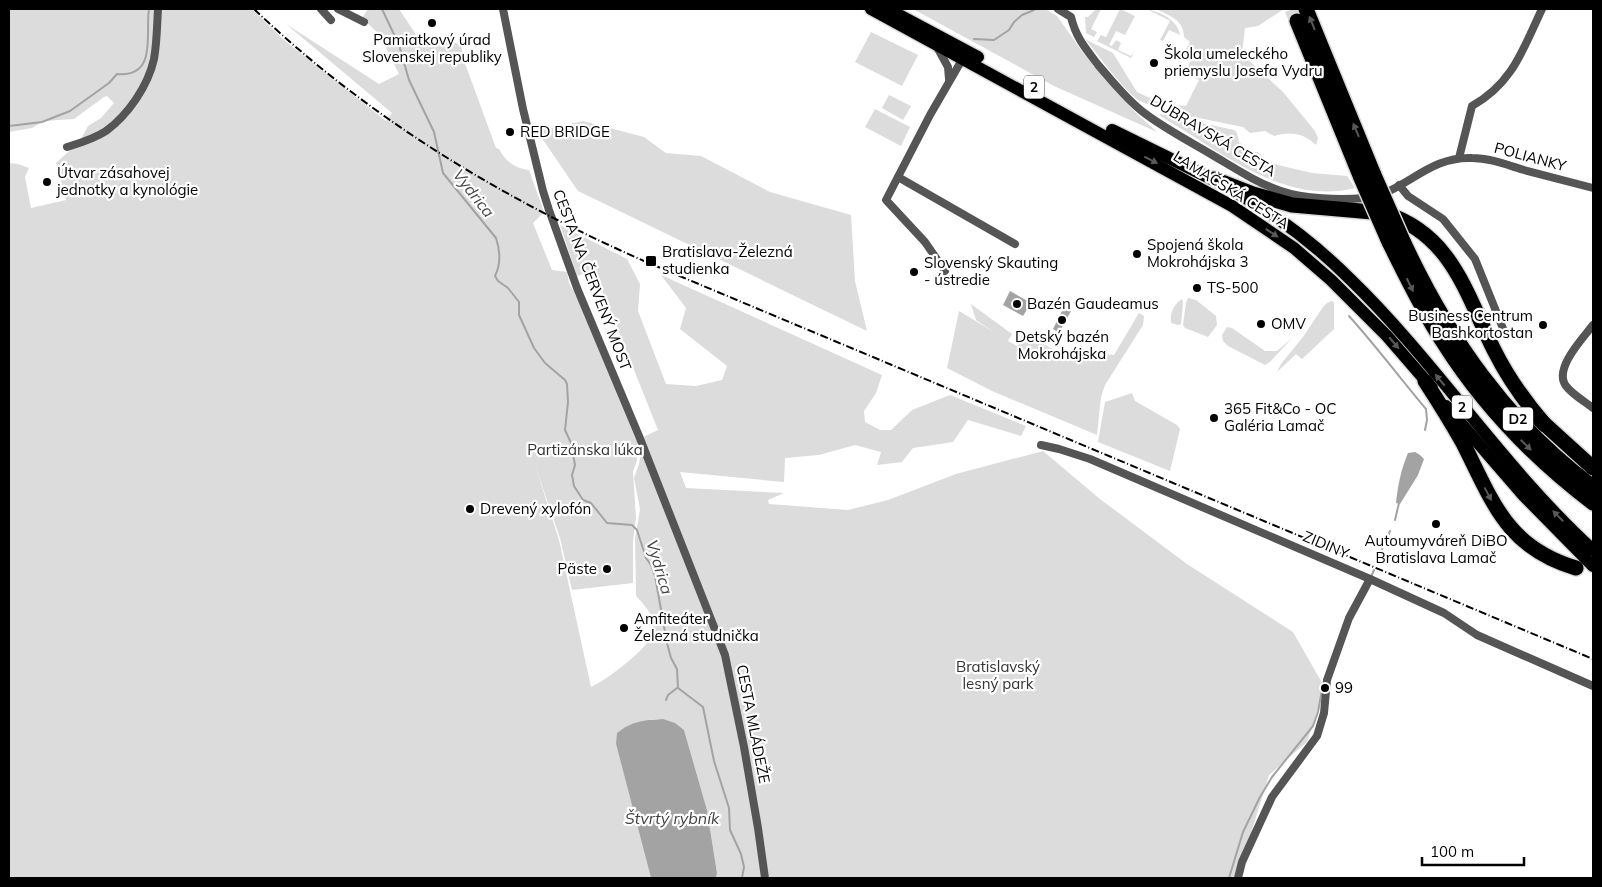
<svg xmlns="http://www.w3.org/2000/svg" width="1602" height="887" font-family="Mulish,sans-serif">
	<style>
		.green { fill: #dcdcdc }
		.water { fill: #a3a3a3 }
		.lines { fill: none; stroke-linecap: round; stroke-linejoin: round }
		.stream { stroke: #a3a3a3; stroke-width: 2 }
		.motorway-tunnel { stroke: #d9d9d9; stroke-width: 15; stroke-dasharray: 15 8; stroke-linecap: butt }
		.primary-casing { stroke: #dbdbdb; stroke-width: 15 }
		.motorway-casing { stroke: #dbdbdb; stroke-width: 18 }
		.minor { stroke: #555; stroke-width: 8 }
		.primary { stroke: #000; stroke-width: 12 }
		.motorway { stroke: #000; stroke-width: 15 }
		.rail { stroke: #000; stroke-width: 2; stroke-dasharray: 8 2.5 1 2.5; stroke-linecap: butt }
		.motorway-bridge-casing { stroke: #dbdbdb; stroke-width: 18; stroke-linecap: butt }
		.motorway-bridge { stroke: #000; stroke-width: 15 }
		.oneway { fill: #595959 }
		.poi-dot { fill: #000; stroke: #fff; stroke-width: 2 }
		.labels { text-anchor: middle; stroke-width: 4.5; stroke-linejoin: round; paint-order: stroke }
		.shield { fill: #fff; stroke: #4c4c4c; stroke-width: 1 }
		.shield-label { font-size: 14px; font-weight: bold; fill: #000 }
		.poi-label { font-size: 15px; fill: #000; stroke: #fff; text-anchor: start }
		.street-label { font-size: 15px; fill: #000; stroke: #fff }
		.park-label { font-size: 15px; fill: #333; stroke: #fff }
		.water-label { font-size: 16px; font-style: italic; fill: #444; stroke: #fff }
	</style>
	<rect width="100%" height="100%" fill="#fff"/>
	<!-- green -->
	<g class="green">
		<path d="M9 9H252L284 40 386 121 392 113 286 24 379 84 399 74 379 34 362 18 368 9H399L417 36 461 44 463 58 496 148 499 149C506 162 515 168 529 170L544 212 533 223 552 270 567 272 569 283 582 307 637 442V460L633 472 636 518 633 541V583L572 590 560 538 535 465 559 540 591 687C605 680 618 670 630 660 657 637 663 623 636 596L635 539 640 509 634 478 639 464 643 437 658 430 594 270 577 276 560 225 627 259 640 284 638 311 666 384 696 386 722 380 727 366 680 329 686 308 661 275 882 375 876 393 864 411 865 422 880 430H891L912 410 950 395 1026 426 1021 436 968 420 953 442 913 448 902 462 877 465 881 452 855 445 819 455 785 458 784 482 680 472 686 488 784 493 768 500 769 504 848 510 888 500 956 474 1043 451 1100 499 1187 564 1293 632 1325 688 1307 742 1269 775 1242 862 1239 878H716L717 873 707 810 684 730C653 707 640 724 616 744L651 878H9V163L18 164 29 168 25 177 31 208 66 200 56 163 80 141 88 126 101 118 114 103 107 96 104 97 74 119 44 121 32 128 9 132Z"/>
		<polygon points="913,9 1045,9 1057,16 1084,54 1118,94 1136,113 1157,132 1054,86"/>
		<polygon points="1096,9 1101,9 1091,29 1097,32 1094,37 1086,33 1085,17 1088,17"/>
		<polygon points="1120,9 1135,16 1125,35 1116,31 1109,45 1112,46 1116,40 1121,43 1118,50 1131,56 1135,50 1131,58 1097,41 1101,35 1106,37"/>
		<path d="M1147 9C1160 12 1178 20 1180 35L1169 30 1163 41 1160 40 1170 21Z"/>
		<path d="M1156 9H1284L1258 26 1245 28 1242 54 1283 92 1315 131 1318 138 1316 145C1304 133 1290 131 1274 136L1265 131 1250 133 1243 127 1179 114 1173 110 1175 105 1186 106 1199 80 1185 73 1191 60 1183 55 1190 42 1184 37C1184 20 1170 16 1156 9Z"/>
		<polygon points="871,32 918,55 902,86 855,62"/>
		<path d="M1085 39 1113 53 1137 92 1165 105V107C1156 108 1140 103 1133 96 1115 79 1100 57 1085 39Z"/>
		<polygon points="889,95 911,106 903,120 882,108"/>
		<polygon points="875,109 910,127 901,146 865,127"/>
		<path d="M1161 114 1234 130 1237 133 1239 142 1250 152H1258L1265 159 1278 165 1312 173 1347 176 1355 188C1286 206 1221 152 1165 119L1159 115Z"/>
		<polygon points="583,121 644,137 666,153 701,156 770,192 851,215 855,281 867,331 578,191 537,131"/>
		<polygon points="1188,298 1196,300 1216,316 1217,325 1208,337 1185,328 1183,325 1186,303"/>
		<path d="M1182 299 1183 303 1181 324 1178 325 1171 323C1170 313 1173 305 1182 299Z"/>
		<polygon points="1332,301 1334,303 1334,329 1302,359 1296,354 1277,372 1281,364 1303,337 1323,307 1327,303"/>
		<polygon points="971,304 1012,334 1008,341 1017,346 1023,334 1055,350 1114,355 1139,313 1144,316 1143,325 1105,385 1101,397 1097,435 992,391 947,368 959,311 994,332 976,320"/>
		<polygon points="1227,327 1232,328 1265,351 1277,351 1292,338 1270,362 1265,365 1228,346 1223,341 1222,335"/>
		<polygon points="1132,393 1135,401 1177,425 1180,429 1170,471 1098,442 1105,402"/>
	</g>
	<!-- water -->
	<g class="water">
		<polygon points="1010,291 1031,303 1023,316 1003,305"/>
		<polygon points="1064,307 1071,311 1059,333 1053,329"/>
		<path d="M1415 452 1420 455 1424 459 1418 475 1400 504 1396 503C1398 484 1401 470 1408 453Z"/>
		<path d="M663 719 675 723 684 730 707 810 717 873 716 878H651L616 744 617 733C632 721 644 720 663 719Z"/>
	</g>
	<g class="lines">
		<!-- stream -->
		<g class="stream">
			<path d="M382 9 399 45 409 80 434 132 443 173 496 238C500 250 501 264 495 276L498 281 508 288 519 302V315L534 348 545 363 565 380 567 384 568 402 565 430 571 443 575 465 572 475 574 486 583 500 591 503 607 523 632 525 637 530 646 558 651 565 655 576 667 643 671 658 677 669 678 688 703 707 714 761 729 808 730 830 741 854 744 867 742 878"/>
			<polyline points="974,39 994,40 1009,30 1014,22 1022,15 1034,10"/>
			<path d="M9 126 42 122 70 111 109 83 117 74C158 78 145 33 149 9"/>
			<path d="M1349 316C1376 346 1400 378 1426 409L1427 420 1425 430"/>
			<polyline points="1395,520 1399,503"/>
			<polyline points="1377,560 1390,531"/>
			<polyline points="1371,577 1374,570"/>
			<polyline points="666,700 668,695 677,688"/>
			<polyline points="1229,878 1243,832 1260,797 1272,777 1313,726 1318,712 1323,684"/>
		</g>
		<!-- motorway-tunnel -->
		<polyline class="motorway-tunnel" points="1292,9 1297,21"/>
		<!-- primary casing -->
		<g class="primary-casing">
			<g id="primary">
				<polyline points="871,9 1232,206 1294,248 1331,280 1387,336 1432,388"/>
				<polyline points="888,9 978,57"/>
				<polyline points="1112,130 1222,184"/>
				<path d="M1239 194C1279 217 1317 246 1350 279 1437 363 1503 468 1593 550"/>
				<polyline points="1446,406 1524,496 1593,566"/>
			</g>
		</g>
		<!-- motorway casing -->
		<g class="motorway-casing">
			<g id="motorway">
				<polyline points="1306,9 1374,175"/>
				<polyline points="1297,21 1361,178"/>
				<path d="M1214 179 1253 194 1292 205 1384 213C1452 234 1466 294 1494 350 1508 378 1525 402 1545 425"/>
				<path d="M1403 241C1448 338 1507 423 1593 487"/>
				<path d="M1389 242C1406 276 1422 310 1443 342 1482 404 1535 459 1593 503"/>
				<path d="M1425 381C1438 401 1451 422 1463 443 1493 502 1506 547 1576 568"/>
				<polyline points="1539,419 1593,468"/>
			</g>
		</g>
		<!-- minor -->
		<g class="minor">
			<polyline points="321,9 331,20"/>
			<polyline points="338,9 364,22"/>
			<polyline points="503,9 523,109 543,191 549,210 577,288 639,436 725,655 744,747 758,828 765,878"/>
			<path d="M1058 9 1071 17C1076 38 1086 49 1099 66 1113 82 1126 99 1143 112 1165 129 1191 142 1214 156 1236 169 1257 183 1281 191 1304 199 1340 200 1364 198 1405 194 1426 156 1472 158 1490 158 1507 165 1524 170 1547 176 1570 182 1593 188"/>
			<polyline points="937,47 948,67 949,79"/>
			<path d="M67 147C80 143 94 139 106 131 128 115 148 86 154 59 157 42 157 25 158 9"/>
			<path d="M1459 158 1472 106C1513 83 1523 49 1542 9"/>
			<polyline points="898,177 1015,244"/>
			<polyline points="1399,185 1408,196 1443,219 1475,259 1504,331"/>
			<polyline points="945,271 925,242 886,200 930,115 963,58"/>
			<path d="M1593 325C1583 338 1553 369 1566 386 1573 395 1584 401 1593 408"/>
			<polyline points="1041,445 1059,449 1090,459 1370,579 1444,613 1477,635 1593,686"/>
			<polyline points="1238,878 1242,862 1272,797 1317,736 1324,713 1327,680 1349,618 1370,579"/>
		</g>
		<!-- primary -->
		<use href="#primary" class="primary"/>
		<!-- motorway -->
		<use href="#motorway" class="motorway"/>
		<!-- rail -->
		<path class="rail" d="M254 9C369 119 506 201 651 264L1593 659"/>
		<!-- motorway-bridge casing -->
		<g class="motorway-bridge-casing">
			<g id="motorway-bridge">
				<polyline points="1374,175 1403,241"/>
				<polyline points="1361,178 1389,242"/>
			</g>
		</g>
		<!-- motorway-bridge -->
		<use href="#motorway-bridge" class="motorway-bridge"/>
	</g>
	<!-- one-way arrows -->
	<defs><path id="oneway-solid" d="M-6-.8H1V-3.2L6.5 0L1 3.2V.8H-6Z" transform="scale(1.25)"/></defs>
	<g class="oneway">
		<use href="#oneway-solid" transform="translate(1312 23) rotate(-112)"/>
		<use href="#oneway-solid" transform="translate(1356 130) rotate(-113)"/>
		<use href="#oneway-solid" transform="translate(1151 160) rotate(27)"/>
		<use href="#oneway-solid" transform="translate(1272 233) rotate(34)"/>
		<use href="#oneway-solid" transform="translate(1410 285) rotate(64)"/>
		<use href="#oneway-solid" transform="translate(1394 343) rotate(50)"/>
		<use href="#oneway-solid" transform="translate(1440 380) rotate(-130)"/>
		<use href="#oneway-solid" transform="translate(1526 445) rotate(45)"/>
		<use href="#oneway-solid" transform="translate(1488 494) rotate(62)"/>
		<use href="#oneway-solid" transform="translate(1558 516) rotate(-135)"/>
	</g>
	<!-- markers -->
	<g class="poi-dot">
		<circle cx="432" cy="23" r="5"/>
		<circle cx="1154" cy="63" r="5"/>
		<circle cx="510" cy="132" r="5"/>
		<circle cx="47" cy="182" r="5"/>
		<circle cx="1137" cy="254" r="5"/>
		<rect x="645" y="255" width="12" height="12" rx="2.5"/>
		<circle cx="914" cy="272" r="5"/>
		<circle cx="1197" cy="288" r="5"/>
		<circle cx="1017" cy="304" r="5"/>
		<circle cx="1062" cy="320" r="5"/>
		<circle cx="1261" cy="324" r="5"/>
		<circle cx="1543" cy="325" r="5"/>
		<circle cx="1214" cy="418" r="5"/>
		<circle cx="470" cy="509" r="5"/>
		<circle cx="1436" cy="524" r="5"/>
		<circle cx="607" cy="569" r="5"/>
		<circle cx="624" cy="628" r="5"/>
		<circle cx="1325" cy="688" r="5"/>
	</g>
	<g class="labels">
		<!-- shield labels -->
		<g class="shield">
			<rect x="1024" y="75.5" width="20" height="23" rx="4"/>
			<rect x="1452" y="395.5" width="20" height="23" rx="4"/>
			<rect x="1503" y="407.5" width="30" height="23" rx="4"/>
		</g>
		<g class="shield-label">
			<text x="1034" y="92">2</text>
			<text x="1462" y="412">2</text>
			<text x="1518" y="424">D2</text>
		</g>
		<!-- poi labels -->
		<g class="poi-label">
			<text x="432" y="45" text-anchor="middle">Pamiatkový úrad<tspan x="432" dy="17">Slovenskej republiky</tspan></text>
			<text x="1164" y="59">Škola umeleckého<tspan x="1164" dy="17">priemyslu Josefa Vydru</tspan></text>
			<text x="520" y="137">RED BRIDGE</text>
			<text x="57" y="178">Útvar zásahovej<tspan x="57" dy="17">jednotky a kynológie</tspan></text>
			<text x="1147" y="250">Spojená škola<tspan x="1147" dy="17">Mokrohájska 3</tspan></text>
			<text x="662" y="257">Bratislava-Železná<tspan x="662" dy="17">studienka</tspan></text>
			<text x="924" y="268">Slovenský Skauting<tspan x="924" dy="17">- ústredie</tspan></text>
			<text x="1207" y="293">TS-500</text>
			<text x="1027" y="309">Bazén Gaudeamus</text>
			<text x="1533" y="321" text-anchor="end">Business Centrum<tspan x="1533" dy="17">Bashkortostan</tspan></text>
			<text x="1271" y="329">OMV</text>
			<text x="1062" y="342" text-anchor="middle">Detský bazén<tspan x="1062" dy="17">Mokrohájska</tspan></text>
			<text x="1224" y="414">365 Fit&amp;Co - OC<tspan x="1224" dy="17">Galéria Lamač</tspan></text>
			<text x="480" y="514">Drevený xylofón</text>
			<text x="1436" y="546" text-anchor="middle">Autoumyváreň DiBO<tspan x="1436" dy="17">Bratislava Lamač</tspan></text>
			<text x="597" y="574" text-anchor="end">Päste</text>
			<text x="634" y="624">Amfiteáter<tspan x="634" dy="17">Železná studnička</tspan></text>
			<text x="1335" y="693">99</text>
		</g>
		<!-- street labels -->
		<g class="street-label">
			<text transform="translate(1213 136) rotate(31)" y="5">DÚBRAVSKÁ CESTA</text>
			<text transform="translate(1530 157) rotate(15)" y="5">POLIANKY</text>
			<text transform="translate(1231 190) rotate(32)" y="5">LAMAČSKÁ CESTA</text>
			<text transform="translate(592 280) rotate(69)" y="5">CESTA NA ČERVENÝ MOST</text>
			<text transform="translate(1326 545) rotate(23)" y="5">ZIDINY</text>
			<text transform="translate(753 724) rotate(79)" y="5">CESTA MLÁDEŽE</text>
		</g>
		<!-- park labels -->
		<g class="park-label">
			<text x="585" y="455">Partizánska lúka</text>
			<text x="998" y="672">Bratislavský<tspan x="998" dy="17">lesný park</tspan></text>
		</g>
		<!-- water labels -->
		<g class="water-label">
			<text transform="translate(474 193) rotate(52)" y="6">Vydrica</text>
			<text transform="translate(660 567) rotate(73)" y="6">Vydrica</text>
			<text x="672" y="824">Štvrtý rybník</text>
		</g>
	</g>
	<!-- border -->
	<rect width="1602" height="887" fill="none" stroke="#000000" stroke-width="20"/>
	<!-- scale -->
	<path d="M1422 857v8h102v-8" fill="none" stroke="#000000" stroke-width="2.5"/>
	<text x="1430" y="857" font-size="15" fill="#000000" stroke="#ffffff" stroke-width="4" paint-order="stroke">100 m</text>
</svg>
